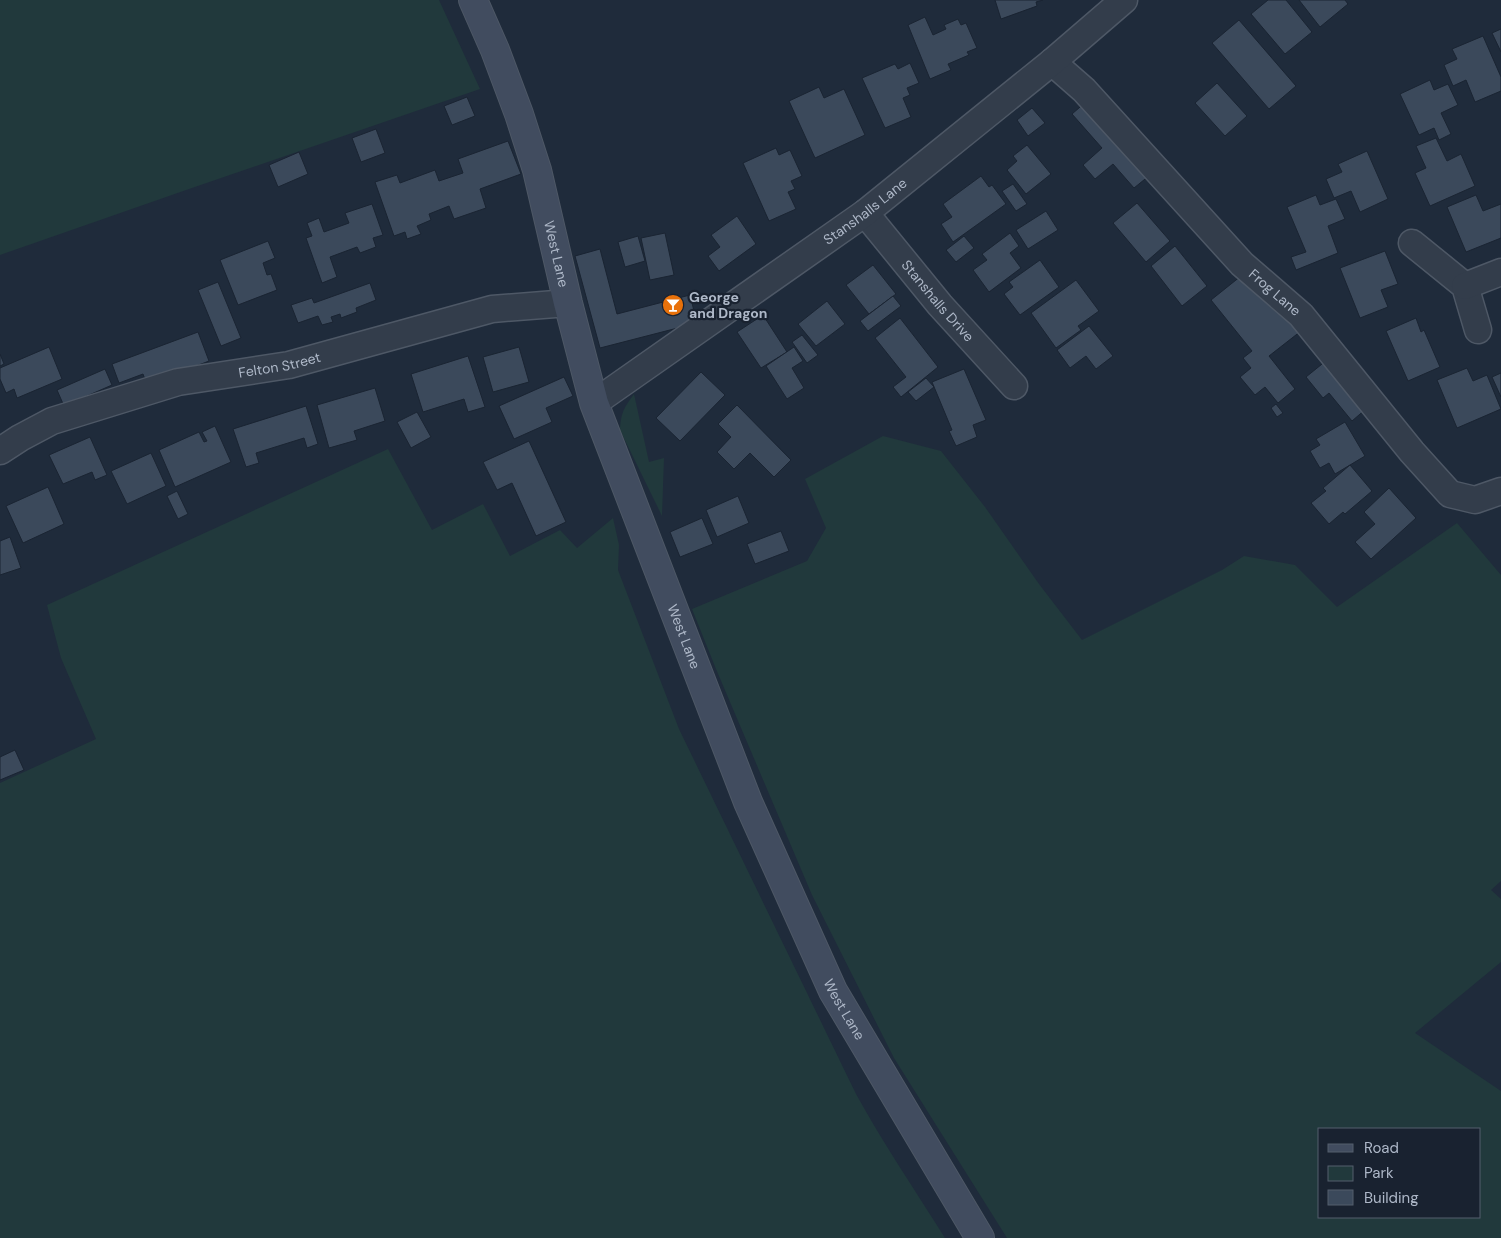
<svg xmlns="http://www.w3.org/2000/svg" width="1501" height="1238" font-family="'DM Sans',sans-serif">
	<style>
		.green { fill: #21393c; fill-rule: evenodd }
		.building { fill: #3b495b; stroke: #1a2432 }
		.lines { fill: none; stroke-linecap: round; stroke-linejoin: round }
		.street-casing { stroke: #4e5866; stroke-width: 29 }
		.secondary-casing { stroke: #4e5866; stroke-width: 30 }
		.street { stroke: #333d4b; stroke-width: 26 }
		.secondary { stroke: #414c5f; stroke-width: 28 }
		.labels { text-anchor: middle; stroke-width: 4.5; stroke-linejoin: round; paint-order: stroke }
		.street-label { font-size: 14px; fill: #aeb8c8; stroke: #192230 }
		.poi-label { font-size: 14px; font-weight: bold; fill: #aeb8c8; stroke: #192230; text-anchor: start }
	</style>
	<rect width="100%" height="100%" fill="#1f2b3b"/>
	<!-- green -->
	<g class="green">
		<polygon points="0,0 439,0 480,89 189,189 0,255"/>
		<path d="M634 394 649 462 664 458 662 516 620 430C621 412 624 408 634 394Z"/>
		<path d="M883 436 941 451 985 507 1039 584 1082 640 1222 570 1244 556 1295 565 1337 607 1457 523 1501 575V881L1491 890 1501 899V962L1415 1033 1501 1091V1238H1007L894 1058 812 895 716 669 692 609 807 561 826 528 805 479ZM1320 1129H1480V1217H1320Z"/>
		<path d="M388 449 432 530 483 504 510 556 560 530 577 548 613 518 619 545 618 570 679 729 856 1094C883 1143 915 1190 945 1238H0V783L96 739 61 658 47 605Z"/>
	</g>
	<!-- building -->
	<g class="building">
		<polygon points="995,0 1043,0 1036,2 1037,6 1001,19"/>
		<polygon points="1268,0 1286,0 1312,32 1285,54 1251,14"/>
		<polygon points="1299,0 1345,0 1348,4 1320,27"/>
		<polygon points="925,17 933,35 946,29 944,25 958,19 961,25 966,23 977,48 967,52 969,55 948,64 951,70 930,79 908,25"/>
		<polygon points="1239,20 1296,86 1269,109 1212,43"/>
		<polygon points="1501,29 1501,52 1492,33"/>
		<polygon points="1483,36 1501,77 1501,91 1475,102 1466,80 1453,86 1444,65 1457,59 1452,49"/>
		<polygon points="910,63 919,83 907,88 910,95 903,98 911,117 885,128 862,78 895,64 898,69"/>
		<polygon points="1430,80 1434,90 1448,84 1458,105 1441,113 1451,134 1439,140 1434,128 1419,135 1400,94"/>
		<polygon points="1217,83 1247,116 1225,136 1195,103"/>
		<polygon points="819,87 824,98 844,89 865,135 815,158 789,101"/>
		<polygon points="467,97 475,116 452,125 444,106"/>
		<polygon points="1087,101 1150,175 1134,188 1113,164 1095,179 1083,165 1102,148 1072,114"/>
		<polygon points="1032,108 1045,123 1028,136 1017,120"/>
		<polygon points="376,129 385,153 361,162 352,138"/>
		<polygon points="1436,138 1447,161 1461,154 1475,186 1430,206 1415,173 1426,168 1416,146"/>
		<polygon points="508,141 521,174 480,189 486,208 454,219 449,206 429,214 431,220 417,226 421,234 407,239 405,232 394,236 375,182 397,175 400,183 435,170 439,181 463,173 458,159"/>
		<polygon points="1027,145 1051,174 1026,194 1007,170 1017,161 1013,156"/>
		<polygon points="776,148 779,155 790,150 802,176 791,181 795,189 788,192 796,209 769,221 743,163"/>
		<polygon points="1367,151 1388,199 1360,212 1351,191 1334,198 1326,179 1342,172 1338,164"/>
		<polygon points="299,152 308,174 278,187 269,165"/>
		<polygon points="981,176 989,187 992,185 1006,204 953,242 941,224 952,217 943,204"/>
		<polygon points="1013,184 1027,204 1016,211 1002,191"/>
		<polygon points="1316,195 1320,205 1336,199 1345,219 1328,226 1338,253 1296,270 1291,257 1306,252 1287,207"/>
		<polygon points="1476,195 1483,211 1501,204 1501,238 1466,252 1447,207"/>
		<polygon points="1137,203 1170,241 1146,262 1113,223"/>
		<polygon points="372,204 383,235 373,238 376,247 360,253 357,247 330,257 337,277 322,283 306,238 312,236 307,223 319,218 324,232 349,223 345,213"/>
		<polygon points="1046,211 1058,230 1028,249 1016,230"/>
		<polygon points="737,216 756,244 719,271 708,256 720,247 711,235"/>
		<polygon points="665,233 674,275 650,280 641,238"/>
		<polygon points="1010,233 1019,246 1010,253 1021,268 989,292 973,270 987,260 982,254"/>
		<polygon points="638,236 645,261 625,267 618,242"/>
		<polygon points="964,236 974,248 956,262 946,250"/>
		<polygon points="268,241 275,258 263,263 267,275 271,274 277,290 238,305 220,260"/>
		<polygon points="1175,246 1207,286 1182,306 1151,266"/>
		<polygon points="600,249 617,314 690,295 697,323 600,348 575,256"/>
		<polygon points="1385,251 1398,284 1381,290 1388,307 1360,318 1340,268"/>
		<polygon points="1040,260 1059,287 1020,315 1004,294 1013,287 1009,282"/>
		<polygon points="873,265 896,294 869,314 846,285"/>
		<polygon points="1246,272 1281,316 1286,312 1301,331 1269,356 1295,389 1278,403 1265,387 1255,395 1240,377 1251,368 1243,358 1252,351 1211,300"/>
		<polygon points="1076,280 1099,311 1078,326 1081,330 1056,348 1031,313"/>
		<polygon points="218,282 241,338 221,346 198,290"/>
		<polygon points="370,283 376,300 356,308 357,312 341,318 340,314 331,317 333,322 322,325 318,316 298,323 291,305 312,298 314,303"/>
		<polygon points="893,296 901,306 868,331 860,321"/>
		<polygon points="827,301 845,324 816,346 798,324"/>
		<polygon points="763,315 787,352 761,368 737,332"/>
		<polygon points="900,318 938,367 901,397 893,387 906,377 875,338"/>
		<polygon points="1416,318 1421,332 1424,330 1440,367 1408,381 1386,331"/>
		<polygon points="1089,326 1113,356 1096,369 1086,356 1070,368 1057,350"/>
		<polygon points="198,332 209,361 147,385 143,374 119,383 112,364"/>
		<polygon points="802,335 818,355 807,363 792,342"/>
		<polygon points="49,347 62,379 17,398 14,389 6,393 0,379 0,368"/>
		<polygon points="519,347 529,382 493,392 483,357"/>
		<polygon points="794,347 803,361 792,368 804,388 787,399 766,366"/>
		<polygon points="0,354 4,364 0,366"/>
		<polygon points="468,356 485,407 468,412 464,399 423,412 411,374"/>
		<polygon points="1327,360 1367,408 1352,421 1329,393 1323,398 1306,377"/>
		<polygon points="1467,368 1473,381 1487,375 1501,409 1457,428 1437,380"/>
		<polygon points="105,369 112,385 64,406 57,390"/>
		<polygon points="964,369 986,420 973,425 977,437 956,446 949,431 952,430 932,382"/>
		<polygon points="701,372 725,395 680,441 656,418"/>
		<polygon points="1501,373 1501,397 1492,377"/>
		<polygon points="564,377 573,396 546,408 552,422 514,439 499,406"/>
		<polygon points="926,378 934,387 916,401 908,392"/>
		<polygon points="375,388 385,421 354,431 357,440 329,448 317,405"/>
		<polygon points="1276,404 1283,413 1277,417 1271,408"/>
		<polygon points="737,405 791,460 774,477 750,453 734,469 717,452 731,437 718,424"/>
		<polygon points="306,406 318,444 307,448 304,438 256,453 259,463 246,467 233,429"/>
		<polygon points="417,412 431,437 411,448 397,422"/>
		<polygon points="1345,422 1365,456 1335,474 1329,463 1320,468 1310,451 1320,445 1316,439"/>
		<polygon points="215,426 231,462 175,487 159,450 199,432 204,442 207,441 202,432"/>
		<polygon points="90,437 107,475 95,480 92,472 63,484 49,455"/>
		<polygon points="529,441 566,522 536,536 512,483 497,490 483,462"/>
		<polygon points="151,453 166,486 127,504 111,471"/>
		<polygon points="1350,465 1372,491 1345,514 1343,512 1329,524 1311,503 1326,491 1323,488"/>
		<polygon points="48,487 64,524 23,543 6,506"/>
		<polygon points="1389,488 1416,518 1371,559 1355,542 1375,524 1364,512"/>
		<polygon points="177,491 188,514 178,519 167,496"/>
		<polygon points="738,496 749,523 717,537 706,510"/>
		<polygon points="702,518 713,544 680,557 670,532"/>
		<polygon points="781,531 789,551 755,564 747,544"/>
		<polygon points="10,537 21,568 0,575 0,541"/>
		<polygon points="15,750 24,770 0,780 0,757"/>
	</g>
	<g class="lines">
		<!-- street casing -->
		<g class="street-casing">
			<g id="street">
				<path id="s1" d="M1052 62 1084 90 1242 264 1301 315 1412 452 1450 494 1475 500 1501 491"/>
				<path id="s2" d="M865 213 940 305 1014 386"/>
				<polyline points="1412,243 1465,286 1478,330"/>
				<polyline points="1465,286 1501,272"/>
				<path id="s3" d="M594 403 865 213 1052 62 1124 0"/>
				<path id="s4" d="M0 451 20 438 52 421 178 382 289 365 492 309 568 303"/>
			</g>
		</g>
		<!-- secondary casing -->
		<g class="secondary-casing">
			<g id="secondary">
				<path id="s5" d="M473 0 495 50 519 114 537 170 568 303 594 403 748 802 833 991 980 1238"/>
			</g>
		</g>
		<!-- street -->
		<use href="#street" class="street"/>
		<!-- secondary -->
		<use href="#secondary" class="secondary"/>
	</g>
	<!-- icons -->
	<defs>
		<g id="bar-disc" transform="scale(1.125)"><circle r="9.5" fill="#e8710a" stroke="#192230"/><path d="M-6-5H6L.8 .8V4.5H3.5V6h-7V4.5H-.8V.8Z" fill="#fff"/></g>
	</defs>
	<g fill-rule="evenodd">
		<use href="#bar-disc" x="673" y="305"/>
	</g>
	<g class="labels">
		<!-- street labels -->
		<g class="street-label">
			<text dy="5" stroke="none"><textPath href="#s3" startOffset="332">Stanshalls Lane</textPath></text>
			<text dy="5" stroke="none"><textPath href="#s5" startOffset="268">West Lane</textPath></text>
			<text dy="5" stroke="none"><textPath href="#s1" startOffset="321">Frog Lane</textPath></text>
			<text dy="5" stroke="none"><textPath href="#s2" startOffset="114">Stanshalls Drive</textPath></text>
			<text dy="5" stroke="none"><textPath href="#s4" startOffset="295">Felton Street</textPath></text>
			<text dy="5" stroke="none"><textPath href="#s5" startOffset="672">West Lane</textPath></text>
			<text dy="5" stroke="none"><textPath href="#s5" startOffset="1078">West Lane</textPath></text>
		</g>
		<!-- poi labels -->
		<g class="poi-label">
			<text x="689" y="302">George<tspan x="689" dy="16">and Dragon</tspan></text>
		</g>
	</g>
	<!-- legend -->
	<rect x="1318" y="1128" width="162" height="90" fill="#192230" stroke="#555e6d"/>
	<rect x="1328" y="1144" width="25" height="8" fill="#414c5f" stroke="#555e6d"/>
	<text x="1364" y="1153" font-size="15" fill="#aeb8c8">Road</text>
	<rect x="1328" y="1166" width="25" height="15" fill="#21393c" stroke="#555e6d"/>
	<text x="1364" y="1178" font-size="15" fill="#aeb8c8">Park</text>
	<rect x="1328" y="1190" width="25" height="15" fill="#3b495b" stroke="#555e6d"/>
	<text x="1364" y="1203" font-size="15" fill="#aeb8c8">Building</text>
</svg>
